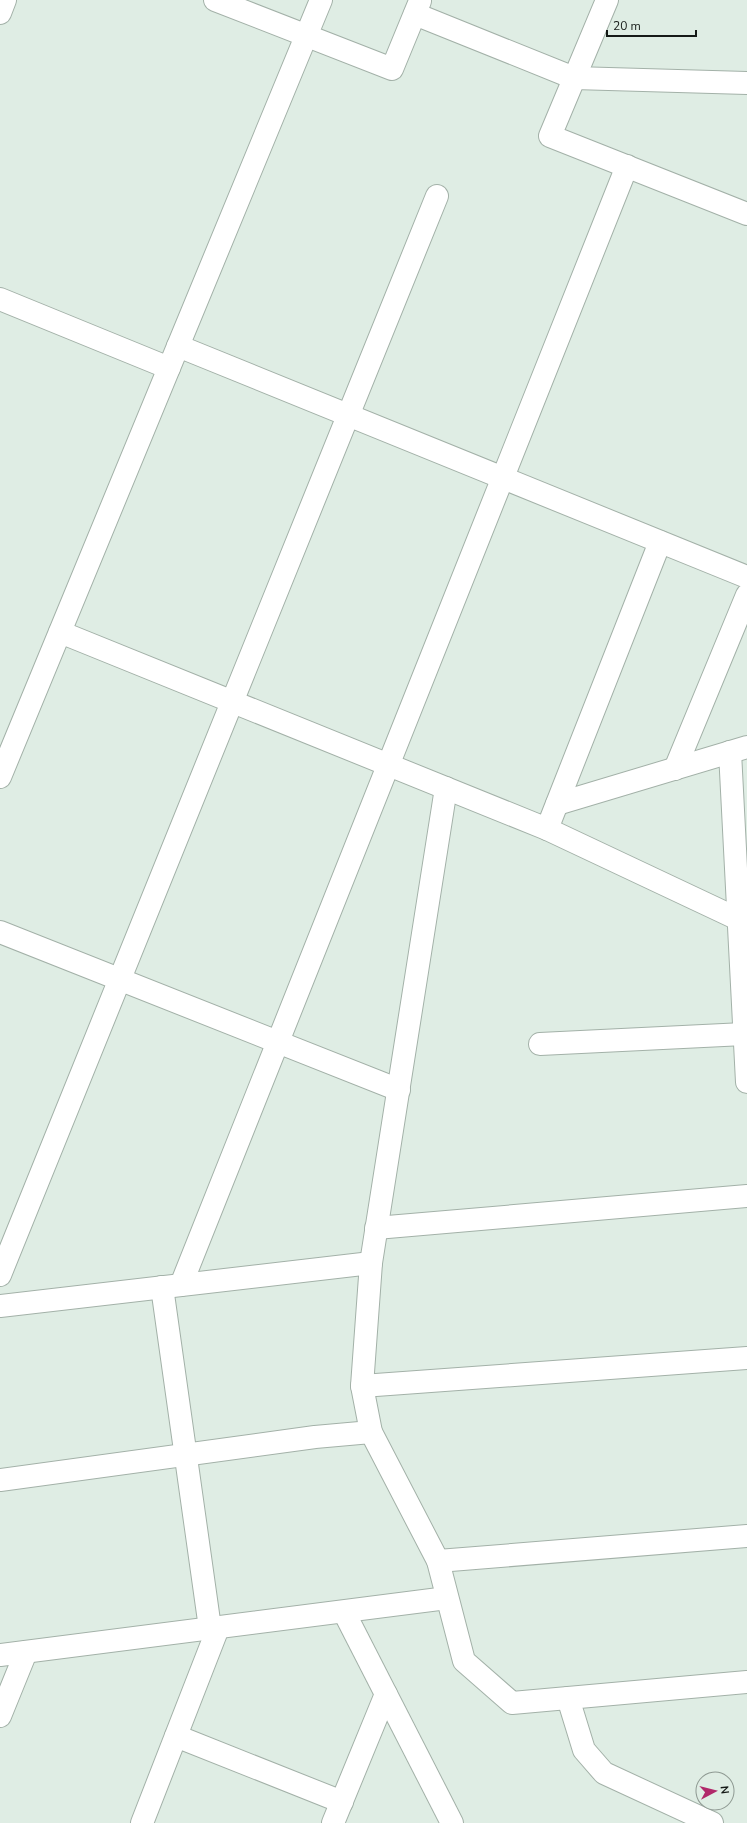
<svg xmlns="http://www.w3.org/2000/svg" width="747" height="1823" font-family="'Nunito Sans',sans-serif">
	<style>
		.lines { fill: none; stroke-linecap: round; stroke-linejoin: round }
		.minor-casing { stroke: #a3b1a8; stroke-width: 24 }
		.minor { stroke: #fff; stroke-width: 22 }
	</style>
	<rect width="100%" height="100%" fill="#dfede4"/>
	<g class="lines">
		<!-- minor casing -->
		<g class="minor-casing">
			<g id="minor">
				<polyline points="215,0 392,69 420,1"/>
				<polyline points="607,0 550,136 747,214"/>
				<polyline points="0,13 5,0"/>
				<polyline points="415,14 574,78 747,83"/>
				<polyline points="0,299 169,368"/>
				<polyline points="178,346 747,577"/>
				<polyline points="60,632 547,829 738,919 747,920"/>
				<polyline points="730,752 747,1082"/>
				<polyline points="675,769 747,595"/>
				<polyline points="0,777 321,0"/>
				<polyline points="446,788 371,1263 362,1386 371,1432 438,1561 464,1661 512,1703 747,1682"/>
				<polyline points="557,804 747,747"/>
				<polyline points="547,829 660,542"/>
				<polyline points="0,932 399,1090"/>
				<polyline points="540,1044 744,1034"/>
				<polyline points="376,1228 747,1196"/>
				<polyline points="0,1275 437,196"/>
				<polyline points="181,1285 627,166"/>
				<polyline points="162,1287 210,1628"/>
				<polyline points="0,1306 371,1263"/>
				<polyline points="362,1386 747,1358"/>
				<polyline points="0,1480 315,1437 371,1432"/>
				<polyline points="438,1561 747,1536"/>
				<polyline points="344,1612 452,1823"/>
				<polyline points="0,1655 447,1598"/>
				<polyline points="568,1698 584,1750 604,1773 712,1823"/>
				<polyline points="0,1716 26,1652"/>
				<polyline points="176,1736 342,1802"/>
				<polyline points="142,1823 218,1628"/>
				<polyline points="333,1823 386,1694"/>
			</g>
		</g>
		<!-- minor -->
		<use href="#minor" class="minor"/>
	</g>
	<!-- north arrow -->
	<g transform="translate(715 1791) rotate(83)"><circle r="19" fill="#dfede4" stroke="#8e9992"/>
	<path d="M0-3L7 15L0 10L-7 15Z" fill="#b1286a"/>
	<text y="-6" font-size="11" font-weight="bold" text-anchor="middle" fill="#151a17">N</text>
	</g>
	<!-- scale -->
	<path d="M607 30v6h89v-6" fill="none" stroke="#151a17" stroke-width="2"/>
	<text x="613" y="30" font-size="12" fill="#151a17" stroke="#dfede4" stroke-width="3" paint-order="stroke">20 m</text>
</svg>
